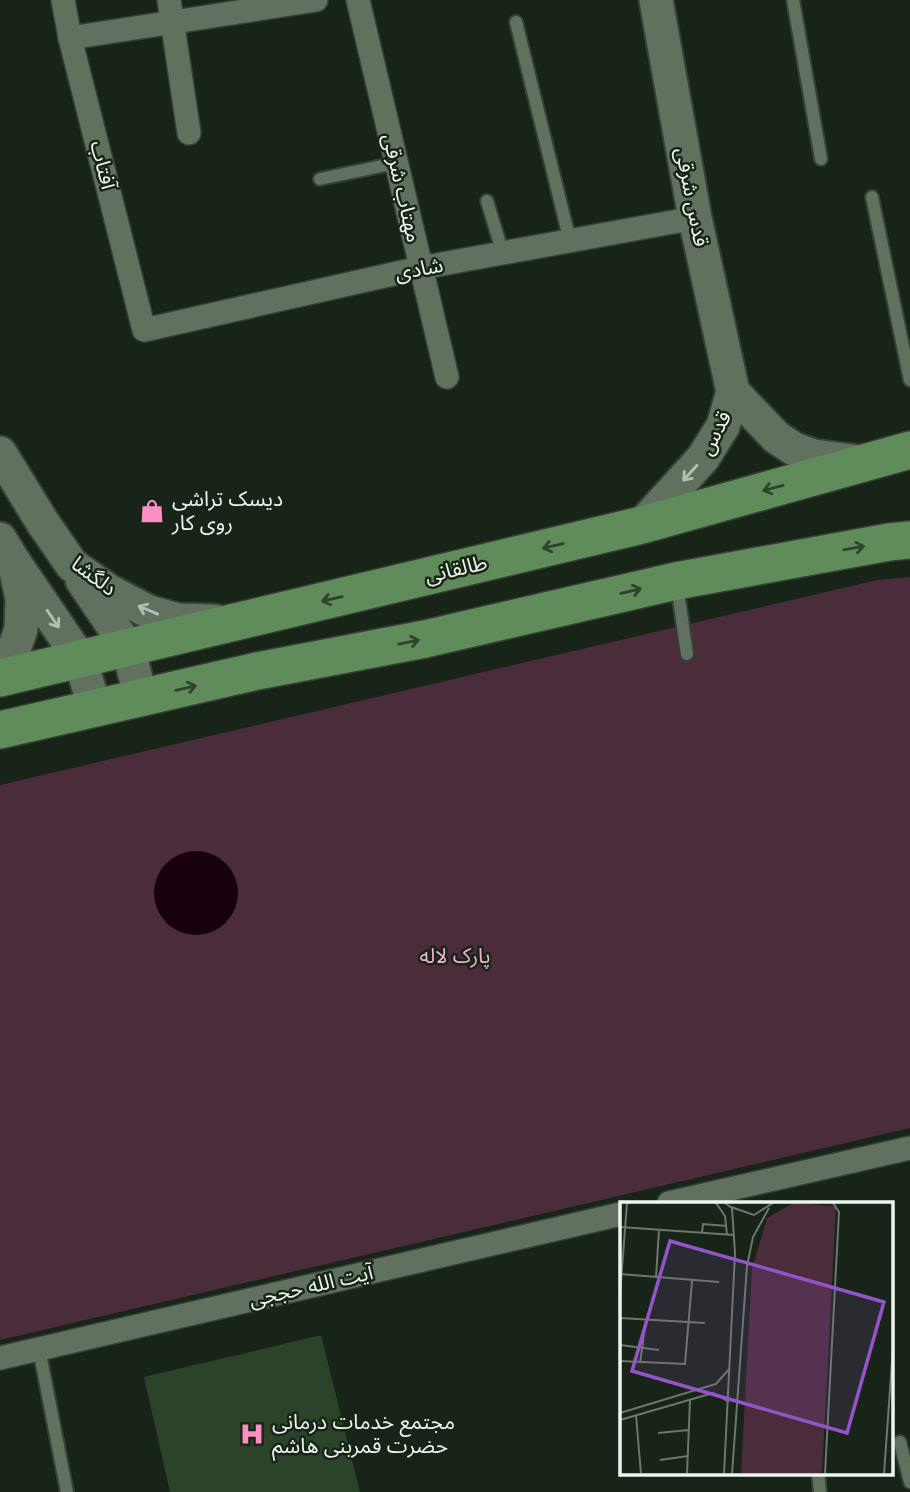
<svg xmlns="http://www.w3.org/2000/svg" width="910" height="1492" font-family="'Space Grotesk','Noto Sans Arabic',sans-serif">
	<style>
		.green { fill: #4a2c3a }
		.water { fill: #18010c }
		.building { fill: #2b4329 }
		.lines { fill: none; stroke-linecap: round; stroke-linejoin: round }
		.lane-casing { stroke: #374036; stroke-width: 16 }
		.street-casing { stroke: #374036; stroke-width: 26 }
		.secondary-casing { stroke: #374036; stroke-width: 37 }
		.primary-casing { stroke: #374036; stroke-width: 40 }
		.lane { stroke: #627060; stroke-width: 12 }
		.street { stroke: #627060; stroke-width: 23 }
		.secondary { stroke: #627060; stroke-width: 33 }
		.primary { stroke: #608b5b; stroke-width: 37 }
		.oneway { stroke: #b5c0b4 }
		.oneway2 { stroke: #2e432b }
		.labels { text-anchor: middle; stroke-width: 5; stroke-linejoin: round; paint-order: stroke }
		.street-label { font-size: 21px; fill: #edf5ec; stroke: #182417 }
		.poi-label { font-size: 21px; fill: #edf5ec; stroke: #182417; text-anchor: start }
		.park-label { font-size: 21px; fill: #f1b0cd; stroke: #182417 }
		.inset-road { fill: none; stroke: #6d786c; stroke-width: 2 }
		.view { fill: #9254c8; fill-opacity: 0.15; stroke: #9254c8; stroke-width: 3.5 }
		.inset-edge { fill: none; stroke: #edf5ec; stroke-width: 3.5 }
	</style>
	<rect width="100%" height="100%" fill="#182417"/>
	<!-- green -->
	<polygon class="green" points="910,577 910,1128 0,1340 0,785 877,580"/>
	<!-- water -->
	<circle class="water" cx="196" cy="893" r="42"/>
	<!-- building -->
	<polygon class="building" points="321,1335 360,1492 170,1492 144,1377"/>
	<g class="lines">
		<!-- lane casing -->
		<g class="lane-casing">
			<g id="lane">
				<polyline points="793,0 821,159"/>
				<polyline points="516,22 570,241"/>
				<polyline points="320,179 396,163"/>
				<polyline points="872,197 910,380"/>
				<polyline points="487,201 503,254"/>
				<polyline points="677,585 687,654"/>
				<polyline points="39,1349 67,1492"/>
				<polyline points="900,1442 910,1482"/>
				<polyline points="818,1473 820,1492"/>
			</g>
		</g>
		<!-- street casing -->
		<g class="street-casing">
			<g id="street">
				<polyline points="63,0 70,38 144,330 420,268 695,218"/>
				<polyline points="169,0 189,133"/>
				<polyline points="358,0 447,377"/>
				<polyline points="70,38 316,0"/>
				<polyline points="669,1203 910,1148"/>
				<polyline points="0,1358 621,1214"/>
			</g>
		</g>
		<!-- secondary casing -->
		<g class="secondary-casing">
			<g id="secondary">
				<polyline points="656,0 695,218 733,392 776,437 794,449 814,456 861,462"/>
				<polyline points="0,453 43,523 72,565 109,591 149,612 178,620 215,621"/>
				<polyline points="642,525 703,458 723,426 733,392"/>
				<polyline points="0,539 14,562 22,599 21,629 12,655 0,670"/>
				<polyline points="14,562 80,659 95,708"/>
				<polyline points="82,580 128,648 141,698"/>
			</g>
		</g>
		<!-- primary casing -->
		<g class="primary-casing">
			<g id="primary">
				<polyline points="0,678 642,525 910,450"/>
				<polyline points="0,730 257,671 425,639 676,581 889,542 910,540"/>
			</g>
		</g>
		<!-- lane -->
		<use href="#lane" class="lane"/>
		<!-- street -->
		<use href="#street" class="street"/>
		<!-- secondary -->
		<use href="#secondary" class="secondary"/>
		<!-- primary -->
		<use href="#primary" class="primary"/>
	</g>
	<!-- one-way arrows -->
	<defs><path id="oneway-shaft" d="M-6 0H5M1.5-3L5.5 0L1.5 3" fill="none" stroke-width="1.6" stroke-linecap="round" stroke-linejoin="round" transform="scale(1.75)"/></defs>
	<g class="oneway">
		<use href="#oneway-shaft" transform="translate(690 473) rotate(132)"/>
		<use href="#oneway-shaft" transform="translate(148 610) rotate(-157)"/>
		<use href="#oneway-shaft" transform="translate(53 619) rotate(56)"/>
	</g>
	<g class="oneway2">
		<use href="#oneway-shaft" transform="translate(773 488) rotate(165)"/>
		<use href="#oneway-shaft" transform="translate(553 546) rotate(167)"/>
		<use href="#oneway-shaft" transform="translate(854 548) rotate(-10)"/>
		<use href="#oneway-shaft" transform="translate(631 591) rotate(-13)"/>
		<use href="#oneway-shaft" transform="translate(332 599) rotate(167)"/>
		<use href="#oneway-shaft" transform="translate(409 642) rotate(-11)"/>
		<use href="#oneway-shaft" transform="translate(186 688) rotate(-13)"/>
	</g>
	<!-- icons -->
	<defs>
		<g id="shop-bare" transform="scale(1.89)"><path d="M-5-2.5h2.3a2.7 3.5 0 0 1 5.4 0H5L5.5 6h-11ZM-1.5-2.5h3a1.5 2.3 0 0 0-3 0Z" fill="#fc8fc2" stroke="#182417" stroke-width="2.5" paint-order="stroke"/></g>
		<g id="hospital-bare" transform="scale(1.89)"><path d="M-5-5h3v3.5h4V-5h3V5h-3V1.5h-4V5h-3Z" fill="#fc8fc2" stroke="#182417" stroke-width="2.5" paint-order="stroke"/></g>
	</defs>
	<g fill-rule="evenodd">
		<use href="#shop-bare" x="152" y="511"/>
		<use href="#hospital-bare" x="252" y="1434"/>
	</g>
	<g class="labels">
		<!-- street labels -->
		<g class="street-label">
			<text transform="translate(103 165) rotate(76)" y="7">آفتاب</text>
			<text transform="translate(402 188) rotate(77)" y="7">مهتاب شرقی</text>
			<text transform="translate(692 197) rotate(79)" y="7">قدس شرقی</text>
			<text transform="translate(419 269) rotate(-11)" y="7">شادی</text>
			<text transform="translate(715 433) rotate(-63)" y="7">قدس</text>
			<text transform="translate(456 569) rotate(-13)" y="7">طالقانی</text>
			<text transform="translate(94 576) rotate(37)" y="7">دلگشا</text>
			<text transform="translate(311 1286) rotate(-13)" y="7">آیت الله حججی</text>
		</g>
		<!-- poi labels -->
		<g class="poi-label">
			<text x="172" y="506">دیسک تراشی<tspan x="172" dy="24">روی کار</tspan></text>
			<text x="272" y="1429">مجتمع خدمات درمانی<tspan x="272" dy="24">حضرت قمربنی هاشم</tspan></text>
		</g>
		<!-- park labels -->
		<g class="park-label">
			<text x="455" y="963">پارک لاله</text>
		</g>
	</g>
	<!-- overview -->
	<g transform="translate(620 1202)">
		<rect width="273" height="273" fill="#182417"/>
		<path d="M173 1 216 4 202 272H121L132 67 147 16Z" fill="#4a2c3a"/>
		<path class="inset-road" d="M96 1 105 14 107 33M111 5 134 13 153 1M0 25 114 33M82 31 83 22 107 24M0 72 99 80M36 75 39 28M0 93 7 1M0 116 85 121M0 143 39 148M0 159 65 162 72 79M20 161 26 118M0 211 96 182 110 166M16 213 21 272M0 218 93 191 109 200M38 231 69 228M40 258 68 254M67 272 70 198M104 272 115 51 112 6 105 1M112 272 127 64 133 35 149 6M205 272 219 10 213 1M264 272 273 145"/>
		<path class="view" d="M50 39 264 100 227 231 12 169Z"/>
		<rect width="273" height="273" class="inset-edge"/>
	</g>
</svg>
